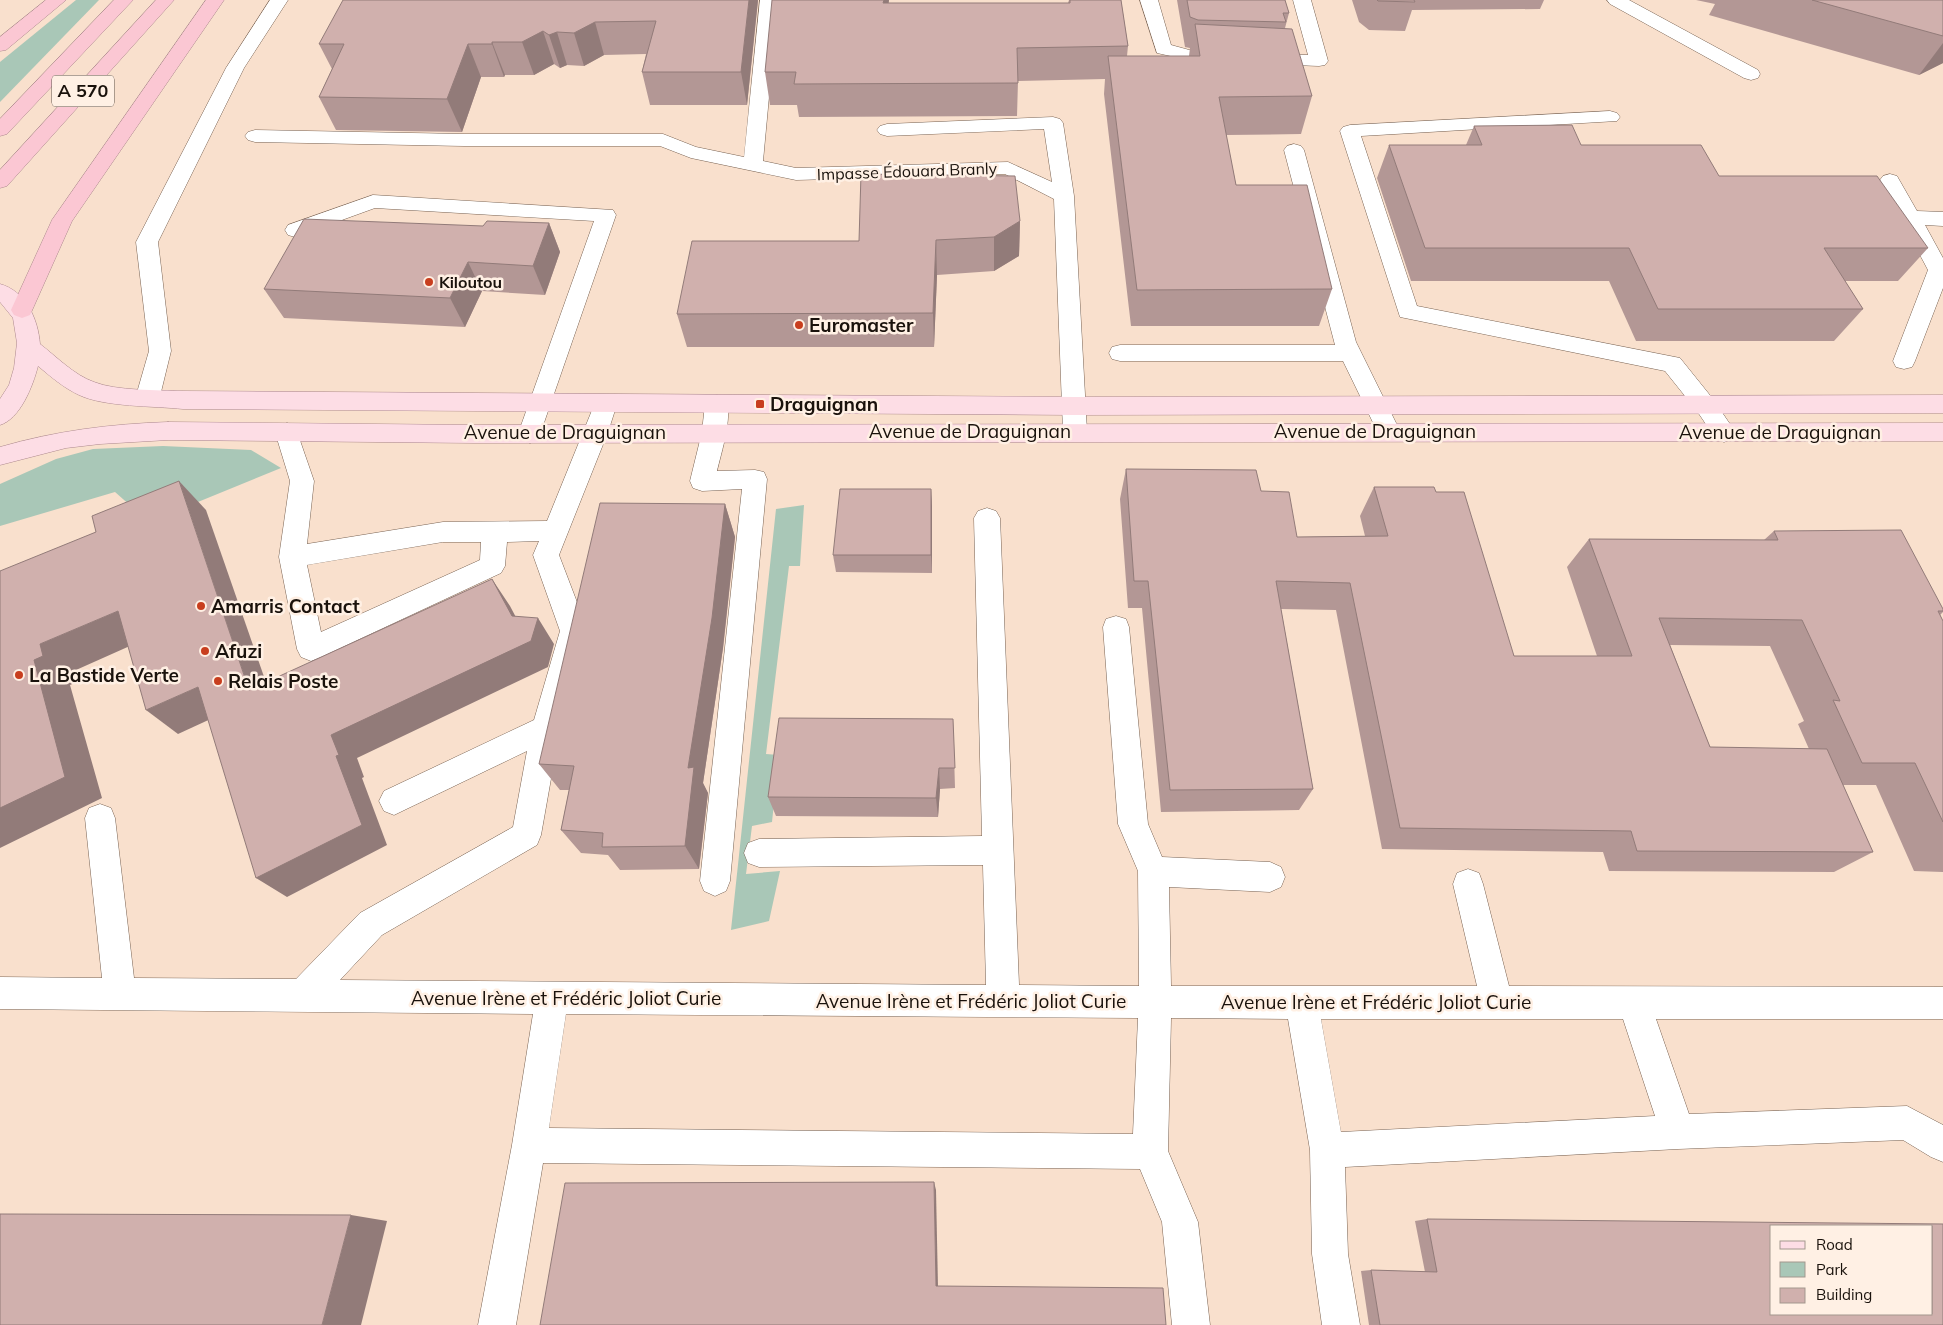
<svg xmlns="http://www.w3.org/2000/svg" width="1943" height="1325" font-family="Mulish,sans-serif">
	<style>
		.green { fill: #a9c7b7 }
		.lines { fill: none; stroke-linecap: round; stroke-linejoin: round }
		.minor-casing { stroke: #796353; stroke-width: 1 }
		.major-casing { stroke: #ac888d; stroke-width: 1 }
		.highway-casing { stroke: #ac888d; stroke-width: 1 }
		.minor { fill: #fff; fill-rule: evenodd }
		.major { fill: #fddde5; fill-rule: evenodd }
		.highway { fill: #fbc7d3; fill-rule: evenodd }
		.wall { fill: #b39795; fill-rule: evenodd }
		.shaded-wall { fill: #927b79 }
		.building { fill: #d0b0ad; stroke: #927b79; fill-rule: evenodd }
		.poi-dot { fill: #c83e1e; stroke: #fff0e4; stroke-width: 2 }
		.labels { text-anchor: middle; stroke-width: 5; stroke-linejoin: round; paint-order: stroke }
		.far-street-label { font-size: 16px; fill: #1a120c; stroke: #fff0e4 }
		.far-poi-label { font-size: 16px; font-weight: bold; fill: #1a120c; stroke: #fff0e4; text-anchor: start }
		.shield { fill: #fff0e4; stroke: #5f554d; stroke-width: 1 }
		.shield-label { font-size: 18px; font-weight: bold; fill: #1a120c }
		.poi-label { font-size: 19px; font-weight: bold; fill: #1a120c; stroke: #fff0e4; text-anchor: start }
		.street-label { font-size: 19px; fill: #1a120c; stroke: #fff0e4 }
	</style>
	<rect width="100%" height="100%" fill="#f9e0cd"/>
	<!-- green -->
	<g class="green">
		<polygon points="76,0 99,0 0,102 0,62"/>
		<polygon points="163,446 251,450 281,468 149,522 115,492 0,526 0,484 56,459 93,449"/>
		<polygon points="804,505 800,566 789,566 766,754 779,755 772,822 752,826 746,874 780,871 769,921 731,930 776,509"/>
	</g>
	<g class="lines">
		<!-- minor casing -->
		<g class="minor-casing">
			<g id="minor">
				<polygon points="270,0 288,0 244,68 158,242 171,351 160,396 156,402 148,405 140,402 136,396 149,351 136,242 226,68"/>
				<polygon points="760,0 778,0 763,161 796,168 1008,162 1052,182 1044,129 887,136 880,134 877,130 880,126 887,124 1053,117 1060,119 1063,123 1074,196 1087,431 1083,437 1075,440 1067,437 1063,431 1054,199 1005,174 796,180 691,158 660,146 464,146 255,142 248,140 245,136 248,132 255,130 464,134 663,134 696,147 744,157"/>
				<polygon points="1140,0 1158,0 1171,45 1193,51 1308,55 1293,0 1311,0 1328,61 1325,65 1319,66 1193,61 1157,53"/>
				<polygon points="1607,0 1629,0 1758,70 1760,74 1758,78 1751,80 1744,78 1610,4"/>
				<polygon points="1610,111 1617,113 1620,117 1617,121 1361,136 1417,306 1680,358 1713,399 1736,433 1732,439 1724,442 1716,439 1697,411 1665,371 1400,317 1340,131 1343,127 1350,125"/>
				<polygon points="1294,144 1301,146 1304,150 1356,342 1400,431 1396,437 1388,440 1380,437 1343,361 1120,361 1112,359 1109,353 1112,347 1120,345 1335,345 1284,150 1287,146"/>
				<polygon points="1890,174 1897,176 1917,211 1943,212 1943,226 1925,225 1943,258 1943,288 1915,361 1912,367 1904,369 1896,367 1893,361 1928,270 1880,180 1883,176"/>
				<polygon points="373,195 613,210 616,215 538,440 530,443 522,440 518,434 594,221 375,208 295,237 288,235 285,230 288,225"/>
				<path d="M605 395 613 398 617 404 608 432 559 555 588 631 560 728 541 835 537 845 382 935 340 980 986 985 983 865 759 867 748 863 744 853 748 843 759 839 982 836 974 518 978 511 987 508 996 511 1000 518 1019 985 1139 986 1138 871 1118 824 1103 627 1106 619 1116 616 1126 619 1129 627 1148 824 1162 857 1270 862 1281 867 1285 877 1281 887 1270 892 1169 887 1171 986H1477L1453 884 1457 873 1468 869 1479 873 1483 884 1509 986 1943 987V1019H1656L1689 1114 1907 1106 1943 1125V1162L1931 1157 1903 1140 1678 1149 1345 1167 1348 1254 1360 1325H1322L1312 1254 1310 1150 1288 1019 1171 1018 1168 1151 1198 1222 1210 1325H1172L1162 1222 1140 1169 543 1163 516 1325H478L512 1145 533 1014 0 1009V977L102 978 85 818 89 808 100 804 111 808 115 818 134 978 296 979 360 913 513 827 527 751 394 815 384 811 379 801 384 791 534 720 560 631 533 555 539 541 507 542 505 566 501 573 321 657 311 661 301 657 297 649 279 557 290 481 275 432 279 426 287 423 295 426 314 481 307 544 443 522 547 521 597 398ZM443 542H481L480 560 321 632 307 565ZM566 1014 1138 1018 1133 1134 549 1128ZM1321 1019H1623L1655 1116 1341 1132Z"/>
				<path d="M717 395 725 398C734 414 721 453 717 471L755 470 764 472 767 479 730 881 726 891 715 896 704 891 700 881 742 489 702 491 693 488 690 481 702 432 705 404 709 398Z"/>
			</g>
		</g>
		<!-- major casing -->
		<g class="major-casing">
			<g id="major">
				<path d="M0 284C26 291 38 319 40 344 57 357 74 375 94 382 116 391 158 390 183 391L1075 397 1943 395V413L1075 415 183 409C154 406 104 407 79 395 64 388 51 377 38 366 33 386 20 419 0 425V399L9 385 14 368 17 343 13 318 0 302Z"/>
				<path d="M168 422 474 425 1943 423V441L474 443 168 440 100 444 66 448 0 465V447C55 431 110 424 168 422Z"/>
			</g>
		</g>
		<!-- highway casing -->
		<g class="highway-casing">
			<g id="highway">
				<polygon points="46,0 66,0 6,50 0,51 0,37"/>
				<polygon points="114,0 133,0 7,134 0,136 0,119"/>
				<polygon points="156,0 174,0 7,186 0,188 0,170"/>
				<polygon points="206,0 224,0 72,221 30,315 22,318 14,315 11,310 52,220"/>
			</g>
		</g>
		<!-- minor -->
		<use href="#minor" class="minor"/>
		<!-- major -->
		<use href="#major" class="major"/>
		<!-- highway -->
		<use href="#highway" class="highway"/>
	</g>
	<!-- wall -->
	<g class="wall">
		<polygon points="758,0 747,105 650,105 642,72 646,54 604,55 584,66 567,65 560,68 554,64 534,75 505,75 504,77 481,77 462,132 336,130 319,97 332,69 319,44"/>
		<polygon points="889,0 888,3 1068,3 1069,0 1121,0 1128,46 1127,56 1189,56 1190,48 1185,47 1177,0 1285,0 1289,13 1285,28 1312,96 1301,134 1226,135 1236,185 1332,289 1319,326 1131,326 1104,94 1105,79 1018,81 1017,116 799,117 797,105 770,105 765,72"/>
		<polygon points="1352,0 1544,0 1540,9 1412,10 1405,31 1369,30 1359,22"/>
		<polygon points="1696,0 1943,0 1943,63 1919,75 1709,15 1715,4"/>
		<polygon points="1474,126 1581,145 1719,176 1928,248 1898,281 1845,281 1863,309 1834,341 1636,341 1609,281 1411,281 1377,178 1389,145 1466,145"/>
		<polygon points="1020,221 1019,256 994,271 937,275 934,347 687,347 677,314 859,241"/>
		<polygon points="549,223 560,252 545,295 482,291 465,327 284,318 264,289 483,226"/>
		<path d="M1126 469 1261 491 1297 537 1365 536 1360 516 1374 487 1436 492 1514 656H1597L1567 567 1589 539 1764 540 1774 531 1943 609V612L1940 615 1943 621V872L1914 871 1876 785H1843L1873 852 1834 872 1609 871 1603 852 1382 849 1336 610 1281 609 1313 789 1299 810 1161 812 1142 608H1128L1120 499ZM1670 645 1770 646 1804 721 1798 724 1809 749 1710 747Z"/>
		<polygon points="931,489 932,507 932,573 836,572 833,555"/>
		<polygon points="725,504 735,537 723,648 703,783 708,793 699,869 620,870 608,855 581,853 561,830 569,790 560,790 539,764"/>
		<polygon points="953,719 955,788 940,789 938,817 776,816 768,797"/>
		<polygon points="1427,1219 1943,1325 1369,1325 1361,1271 1371,1270 1425,1272 1415,1221"/>
	</g>
	<!-- shaded-wall -->
	<g class="shaded-wall">
		<polygon points="749,0 758,0 747,105 741,72"/>
		<polygon points="884,0 889,0 885,36 883,3"/>
		<polygon points="595,22 604,55 584,66 574,33"/>
		<polygon points="543,31 554,64 534,75 522,42"/>
		<polygon points="557,32 567,65 560,68 549,35"/>
		<polygon points="492,42 505,75 504,77 492,44"/>
		<polygon points="1943,43 1943,63 1919,75"/>
		<polygon points="468,44 481,77 462,132 447,99"/>
		<polygon points="1020,221 1019,256 994,271 994,237"/>
		<polygon points="549,223 560,252 545,295 533,266"/>
		<polygon points="936,240 937,275 934,347 933,313"/>
		<polygon points="468,262 482,291 465,327 450,298"/>
		<polygon points="179,481 206,510 277,714 249,690"/>
		<polygon points="931,489 932,507 932,573 931,555"/>
		<polygon points="725,504 735,537 723,648 703,783 708,793 699,869 685,846 688,768"/>
		<polygon points="492,579 510,606 529,642 538,618 554,644 548,667 357,758 364,777 362,778 387,845 287,897 256,878 336,756 331,735"/>
		<polygon points="118,611 150,637 76,670 79,681 70,685 102,798 0,848 0,808 34,660 40,644"/>
		<polygon points="198,687 228,711 178,734 146,710"/>
		<polygon points="939,768 940,789 938,817 936,798"/>
		<polygon points="934,1182 936,1190 938,1287 936,1286"/>
		<polygon points="351,1215 387,1221 361,1325 322,1325"/>
	</g>
	<!-- building -->
	<g class="building">
		<polygon points="343,0 749,0 741,72 642,72 656,21 595,22 574,33 557,32 549,35 543,31 522,42 492,42 492,44 468,44 447,99 319,97 344,44 319,44"/>
		<polygon points="772,0 884,0 883,3 1070,3 1070,0 1121,0 1128,46 1017,48 1018,83 794,84 796,72 765,72"/>
		<polygon points="1187,0 1285,0 1289,13 1283,13 1286,22 1198,20 1190,17"/>
		<polygon points="1377,0 1414,0 1415,2 1378,1"/>
		<polygon points="1812,0 1943,0 1943,36"/>
		<polygon points="1195,24 1292,29 1312,96 1219,97 1236,185 1307,185 1332,289 1137,290 1108,56 1200,56"/>
		<polygon points="1572,125 1581,145 1701,145 1719,176 1877,176 1928,248 1824,248 1863,309 1658,309 1629,248 1425,248 1389,145 1482,145 1474,126"/>
		<polygon points="861,174 1015,176 1020,221 994,237 936,240 933,313 677,314 692,241 859,241"/>
		<polygon points="304,219 483,226 487,221 549,223 533,266 468,262 450,298 264,289"/>
		<polygon points="1126,469 1256,470 1261,491 1289,492 1297,537 1388,536 1374,487 1434,487 1436,492 1464,492 1514,656 1632,656 1589,539 1778,540 1774,531 1901,530 1943,609 1943,611 1938,611 1943,621 1943,822 1915,763 1862,763 1833,700 1840,701 1802,620 1659,618 1710,747 1827,749 1873,852 1637,851 1631,831 1400,828 1350,583 1276,581 1313,789 1170,790 1148,581 1134,581"/>
		<polygon points="179,481 249,690 492,579 512,616 538,618 531,641 331,735 339,755 336,756 362,825 256,878 198,687 146,710 118,611 40,644 43,656 34,660 65,777 0,808 0,571 96,532 92,516"/>
		<polygon points="840,489 931,489 931,555 833,555"/>
		<polygon points="600,503 725,504 712,618 688,768 694,767 685,846 602,847 603,833 561,830 574,766 539,764"/>
		<polygon points="779,718 953,719 955,768 939,768 936,798 768,797"/>
		<polygon points="934,1182 936,1286 1163,1288 1166,1325 540,1325 565,1183"/>
		<polygon points="0,1214 351,1215 322,1325 0,1325"/>
		<path d="M1427 1219 1943 1224V1325H1380L1371 1270 1437 1272ZM1772 1226H1932V1314H1772Z"/>
	</g>
	<!-- markers -->
	<g class="poi-dot">
		<circle cx="429" cy="282" r="5"/>
		<circle cx="799" cy="325" r="5"/>
		<rect x="755" y="399" width="10" height="10" rx="2.5"/>
		<circle cx="201" cy="606" r="5"/>
		<circle cx="205" cy="651" r="5"/>
		<circle cx="19" cy="675" r="5"/>
		<circle cx="218" cy="681" r="5"/>
	</g>
	<g class="labels">
		<!-- far-street labels -->
		<g class="far-street-label">
			<text transform="translate(907 171) rotate(-2)" y="6">Impasse Édouard Branly</text>
		</g>
		<!-- far-poi labels -->
		<g class="far-poi-label">
			<text x="439" y="288">Kiloutou</text>
		</g>
		<!-- shield labels -->
		<rect class="shield" x="52" y="75.5" width="62" height="31" rx="4"/>
		<g class="shield-label">
			<text x="83" y="97">A 570</text>
		</g>
		<!-- poi labels -->
		<g class="poi-label">
			<text x="809" y="332">Euromaster</text>
			<text x="770" y="411">Draguignan</text>
			<text x="211" y="613">Amarris Contact</text>
			<text x="215" y="658">Afuzi</text>
			<text x="29" y="682">La Bastide Verte</text>
			<text x="228" y="688">Relais Poste</text>
		</g>
		<!-- street labels -->
		<g class="street-label">
			<text x="970" y="438">Avenue de Draguignan</text>
			<text x="1375" y="438">Avenue de Draguignan</text>
			<text x="565" y="439">Avenue de Draguignan</text>
			<text x="1780" y="439">Avenue de Draguignan</text>
			<text x="566" y="1005">Avenue Irène et Frédéric Joliot Curie</text>
			<text x="971" y="1008">Avenue Irène et Frédéric Joliot Curie</text>
			<text x="1376" y="1009">Avenue Irène et Frédéric Joliot Curie</text>
		</g>
	</g>
	<!-- legend -->
	<rect x="1770" y="1225" width="162" height="90" fill="#fff0e4" stroke="#a3978e"/>
	<rect x="1780" y="1241" width="25" height="8" fill="#fddde5" stroke="#a3978e"/>
	<text x="1816" y="1250" font-size="15" fill="#1a120c">Road</text>
	<rect x="1780" y="1262" width="25" height="15" fill="#a9c7b7" stroke="#a3978e"/>
	<text x="1816" y="1275" font-size="15" fill="#1a120c">Park</text>
	<rect x="1780" y="1288" width="25" height="15" fill="#d0b0ad" stroke="#a3978e"/>
	<text x="1816" y="1300" font-size="15" fill="#1a120c">Building</text>
</svg>
